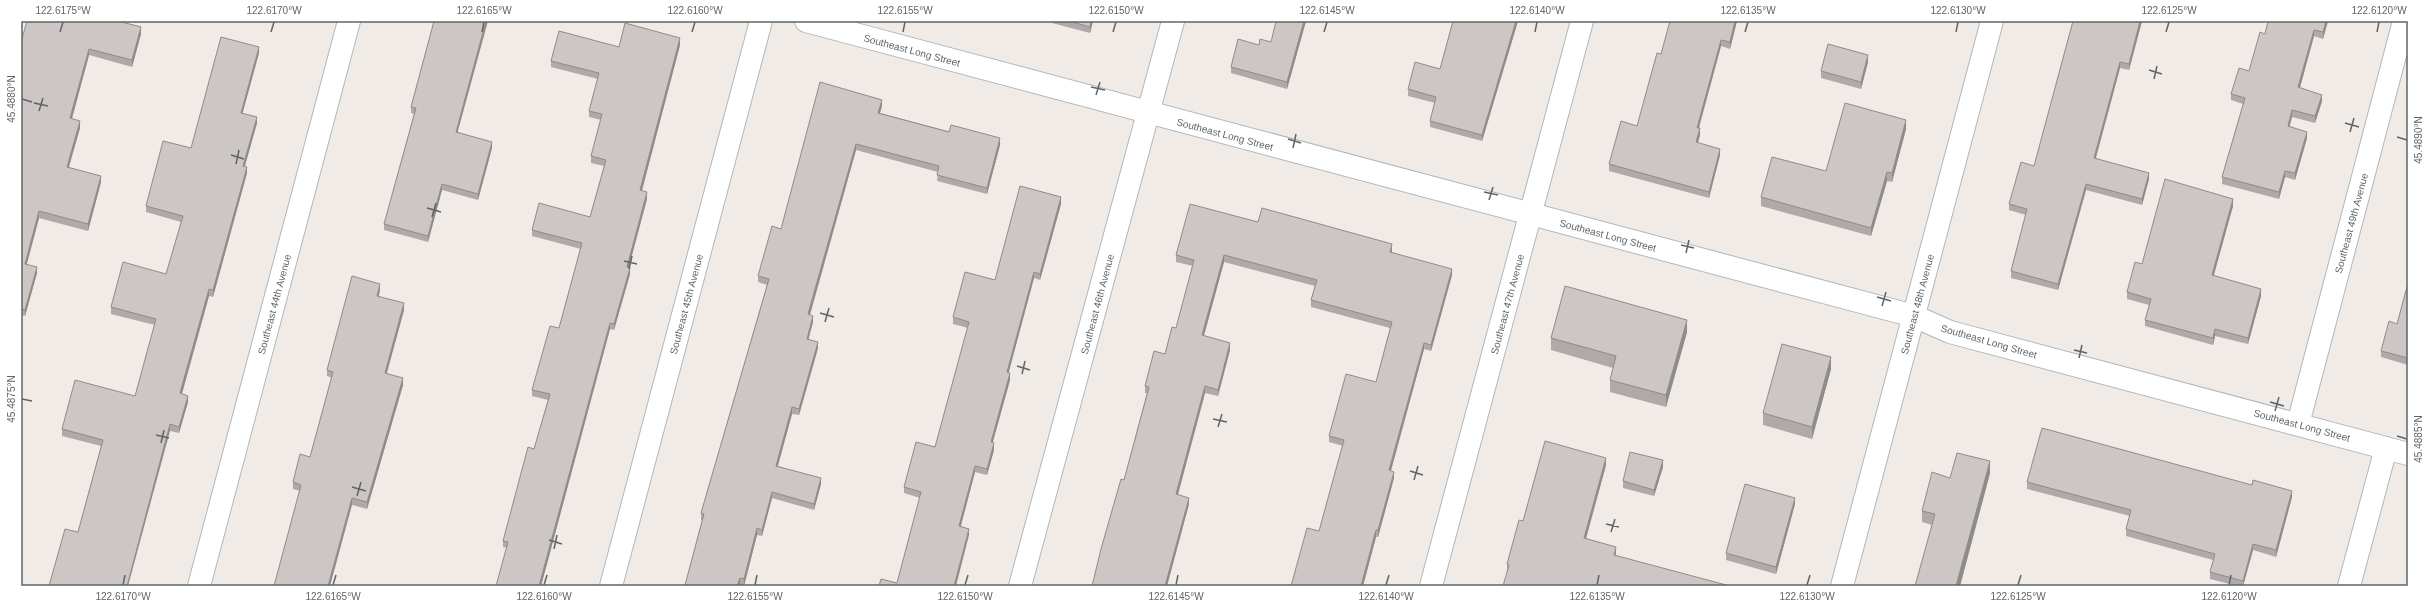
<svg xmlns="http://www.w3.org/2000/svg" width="2429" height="607" font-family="Helvetica,sans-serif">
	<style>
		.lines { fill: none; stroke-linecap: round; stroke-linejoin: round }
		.street-casing { stroke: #b2b7b9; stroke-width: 24 }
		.street { stroke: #fff; stroke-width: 22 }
		.wall { fill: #afaaa9 }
		.shaded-wall { fill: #8f8b89 }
		.building { fill: #ccc6c4; stroke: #8f8b89 }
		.ticks { fill: none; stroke: #5f6567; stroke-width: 1.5 }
		.labels { text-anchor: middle; stroke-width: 3; stroke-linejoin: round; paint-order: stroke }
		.street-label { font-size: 10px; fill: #5f6567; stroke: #fff }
		.neatline { fill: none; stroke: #5f6567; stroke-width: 1.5 }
		.ticks-label { font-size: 10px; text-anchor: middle; fill: #5f6567 }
	</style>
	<rect width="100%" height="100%" fill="#f0ebe7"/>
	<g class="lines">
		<!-- street casing -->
		<g class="street-casing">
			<g id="street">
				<polyline points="806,21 1914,316 1950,332 2408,454"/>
				<polyline points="2298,424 2404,21"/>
				<polyline points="199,586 349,21"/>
				<polyline points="611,586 761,21"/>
				<polyline points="1020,586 1173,21"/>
				<polyline points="1431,586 1582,21"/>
				<polyline points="1842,586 1992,21"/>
				<polyline points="2349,586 2386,448"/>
			</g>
		</g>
		<!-- street -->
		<use href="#street" class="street"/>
	</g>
	<!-- wall -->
	<g class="wall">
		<polygon points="434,21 458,132 492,148 478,200 442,190 428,242 384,230 384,224 414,114 411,113 411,107"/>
		<polygon points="1052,21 1093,21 1090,33 1052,23"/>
		<polygon points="1306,21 1287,89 1231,73 1231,67 1259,45 1271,42"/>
		<polygon points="1453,21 1518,21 1482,141 1430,127 1430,121 1435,103 1408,96 1408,89 1440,69"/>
		<polygon points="1737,21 1730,49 1721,46 1699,128 1700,135 1698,143 1720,155 1709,198 1609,171 1609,164 1637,126 1661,54"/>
		<polygon points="2142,21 2129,70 2120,68 2096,158 2149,179 2142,205 2086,190 2058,290 2011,278 2011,271 2026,215 2009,210 2009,204 2034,166"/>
		<polygon points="2328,21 2323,39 2314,36 2300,88 2322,101 2315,123 2292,117 2289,127 2307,138 2295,180 2285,177 2279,199 2222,184 2222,177 2243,104 2231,100 2231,94 2249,71"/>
		<polygon points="141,34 132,67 89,55 72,119 80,128 69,167 101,182 88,231 39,218 27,264 37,273 25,316 21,315 21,42"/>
		<polygon points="680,45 642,191 647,199 629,267 630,274 614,330 610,329 541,586 496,586 507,548 503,547 503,541 534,449 548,400 532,396 532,390 559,328 581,249 532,236 532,230 590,217 604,166 591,163 591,156 601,120 589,117 589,111 598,79 551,67 551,61 619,47"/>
		<polygon points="259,53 242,113 257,123 245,166 247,173 213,297 209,296 182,394 188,402 179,433 170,431 78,532 101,446 62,436 62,429 135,396 155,325 111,314 111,307 166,274 181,222 146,212 146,206 191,148"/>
		<polygon points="1868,62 1861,89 1821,78 1821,71"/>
		<polygon points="882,106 880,113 1000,145 987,194 937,181 938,172 856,150 810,315 813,322 808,339 818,348 799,415 792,414 778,466 821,484 814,510 772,498 762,536 757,535 744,586 740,584 739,586 685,586 702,520 701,520 701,513 767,285 758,282 758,276 781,229"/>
		<polygon points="1906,129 1892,182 1887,181 1871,236 1761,206 1761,197 1826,171"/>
		<polygon points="1061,204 1040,280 1034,278 1008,373 1010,380 992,443 994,450 987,475 975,472 961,526 969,535 897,583 920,498 904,493 904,487 935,447 968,328 953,324 953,317 995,280"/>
		<polygon points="2233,206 2213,276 2261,296 2248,344 2215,336 2213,345 2145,326 2145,320 2149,305 2127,299 2127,292 2142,264"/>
		<polygon points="1258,222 1392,251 1392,253 1452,275 1431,351 1424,349 1391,471 1394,478 1378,537 1376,537 1363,586 1291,586 1319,531 1343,446 1329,442 1329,436 1376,382 1390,328 1311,307 1311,300 1315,286 1224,262 1204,336 1230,350 1218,396 1205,393 1178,495 1189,504 1167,586 1092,586 1124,480 1147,393 1145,393 1145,386 1165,354 1176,328 1193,266 1176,262 1176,255"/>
		<polygon points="2408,283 2408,365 2381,357 2381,351 2397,324"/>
		<polygon points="380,290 379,296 404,310 386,374 403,385 367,509 293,489 293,482 310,457 332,378 327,376 327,370"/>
		<polygon points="1687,332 1666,407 1610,392 1610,380 1613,368 1551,350 1551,338"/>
		<polygon points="1831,369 1812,439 1763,425 1763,413"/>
		<polygon points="1606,465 1586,539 1616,553 1615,555 1507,571 1507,564 1523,521"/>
		<polygon points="1663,467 1654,496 1623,488 1623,481"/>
		<polygon points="1990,473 1960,586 1915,586 1932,525 1922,522 1922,511 1950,478"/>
		<polygon points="2027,482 2292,497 2276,557 2253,550 2243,586 2238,586 2210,579 2210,572 2213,560 2126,536 2126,529 2130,516 2027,489"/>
		<polygon points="1795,504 1776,574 1726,560 1726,553"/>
	</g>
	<!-- shaded-wall -->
	<g class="shaded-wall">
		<polygon points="486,21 488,21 456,138 456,132"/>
		<polygon points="1091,21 1093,21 1090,33 1090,27"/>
		<polygon points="1304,21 1306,21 1287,89 1287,82"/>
		<polygon points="1516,21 1518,21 1482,141 1482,135"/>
		<polygon points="1735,21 1737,21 1730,49 1730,42"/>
		<polygon points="2140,21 2142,21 2129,70 2129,64"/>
		<polygon points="2326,21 2328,21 2323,39 2323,32"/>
		<polygon points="141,27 141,34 132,67 132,60"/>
		<polygon points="2314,30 2314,36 2298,94 2298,87"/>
		<polygon points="680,38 680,45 640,197 640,190"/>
		<polygon points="1721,40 1721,46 1697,134 1697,128"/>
		<polygon points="259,47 259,53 241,119 241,113"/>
		<polygon points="89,49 89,55 70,125 70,118"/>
		<polygon points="1868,55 1868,62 1861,89 1861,82"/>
		<polygon points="2120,62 2120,68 2094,164 2094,158"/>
		<polygon points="2322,95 2322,101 2315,123 2315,116"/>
		<polygon points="882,100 882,106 878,119 878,113"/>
		<polygon points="2292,110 2292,117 2288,133 2288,126"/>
		<polygon points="257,117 257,123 243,172 243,166"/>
		<polygon points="1906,120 1906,129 1892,182 1892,173"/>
		<polygon points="80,121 80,128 67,173 67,167"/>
		<polygon points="1700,128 1700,135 1696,149 1696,142"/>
		<polygon points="2307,132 2307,138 2295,180 2295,173"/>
		<polygon points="1000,138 1000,145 987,194 987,188"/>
		<polygon points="492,142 492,148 478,200 478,194"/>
		<polygon points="856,144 856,150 808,321 808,314"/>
		<polygon points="1720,149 1720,155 1709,198 1709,192"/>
		<polygon points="247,167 247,173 213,297 213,290"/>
		<polygon points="2285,171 2285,177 2279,199 2279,192"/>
		<polygon points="1887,172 1887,181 1871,236 1871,228"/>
		<polygon points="2149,173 2149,179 2142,205 2142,199"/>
		<polygon points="101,176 101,182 88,231 88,224"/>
		<polygon points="442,184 442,190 428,242 428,236"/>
		<polygon points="2086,184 2086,190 2058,290 2058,284"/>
		<polygon points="647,192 647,199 627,273 627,267"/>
		<polygon points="1061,197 1061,204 1040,280 1040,274"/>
		<polygon points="2233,199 2233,206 2212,282 2212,275"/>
		<polygon points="39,211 39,218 25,270 25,264"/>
		<polygon points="1392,244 1392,251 1390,259 1390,252"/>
		<polygon points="1224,255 1224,262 1202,342 1202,335"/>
		<polygon points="37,267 37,273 25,316 25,310"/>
		<polygon points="630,268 630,274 614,330 614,324"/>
		<polygon points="1452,269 1452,275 1431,351 1431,345"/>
		<polygon points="1034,272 1034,278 1007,379 1007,372"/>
		<polygon points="380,284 380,290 377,302 377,296"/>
		<polygon points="209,289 209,296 180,400 180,393"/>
		<polygon points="2261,289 2261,296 2248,344 2248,338"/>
		<polygon points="404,303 404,310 385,380 385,373"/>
		<polygon points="813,316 813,322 807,345 807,339"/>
		<polygon points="1687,320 1687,332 1666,407 1666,395"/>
		<polygon points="610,323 610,329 541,586 539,586"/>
		<polygon points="2215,329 2215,336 2213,345 2213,338"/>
		<polygon points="818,342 818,348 799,415 799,409"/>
		<polygon points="1230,343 1230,350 1218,396 1218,390"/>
		<polygon points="1424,343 1424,349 1389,477 1389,470"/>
		<polygon points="1831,357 1831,369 1812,439 1812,427"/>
		<polygon points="1010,373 1010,380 991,449 991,442"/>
		<polygon points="403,378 403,385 367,509 367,502"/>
		<polygon points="1205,386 1205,393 1176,501 1176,494"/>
		<polygon points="188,396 188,402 179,433 179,427"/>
		<polygon points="792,407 792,414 776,472 776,466"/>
		<polygon points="170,424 170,431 128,586 127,586"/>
		<polygon points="994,443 994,450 987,475 987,469"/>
		<polygon points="1606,458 1606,465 1584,545 1584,538"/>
		<polygon points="1663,460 1663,467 1654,496 1654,490"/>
		<polygon points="1990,461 1990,473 1960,586 1956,586"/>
		<polygon points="975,466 975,472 959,532 959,526"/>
		<polygon points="1394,472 1394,478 1378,537 1378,530"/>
		<polygon points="821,478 821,484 814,510 814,504"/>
		<polygon points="2292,491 2292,497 2276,557 2276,550"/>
		<polygon points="772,492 772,498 762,536 762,530"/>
		<polygon points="352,498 352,505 330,586 328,586"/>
		<polygon points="1189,498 1189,504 1167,586 1165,586"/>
		<polygon points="1795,498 1795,504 1776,574 1776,567"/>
		<polygon points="757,528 757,535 744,586 744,579"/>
		<polygon points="969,529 969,535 956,586 954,586"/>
		<polygon points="1376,530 1376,537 1363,586 1361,586"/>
		<polygon points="2253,544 2253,550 2243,586 2243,581"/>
		<polygon points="1616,547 1616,553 1614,561 1614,555"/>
		<polygon points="740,578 740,584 739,586 737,586"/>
	</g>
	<!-- building -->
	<g class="building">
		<polygon points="27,21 118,21 141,27 132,60 89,49 70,118 80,121 67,167 101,176 88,224 39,211 25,264 37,267 25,310 21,309 21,42"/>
		<polygon points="434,21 486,21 456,132 492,142 478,194 442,184 428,236 384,224 416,108 411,107"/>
		<polygon points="1069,21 1091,21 1090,27"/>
		<polygon points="1276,21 1304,21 1287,82 1231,67 1238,39 1259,45 1260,39 1271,42"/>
		<polygon points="1453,21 1516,21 1482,135 1430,121 1436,97 1408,89 1415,62 1440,69"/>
		<polygon points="1670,21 1735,21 1730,42 1721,40 1697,128 1700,128 1696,142 1720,149 1709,192 1609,164 1621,121 1637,126 1657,53 1661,54"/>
		<polygon points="2073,21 2140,21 2129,64 2120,62 2094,158 2149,173 2142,199 2086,184 2058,284 2011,271 2027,209 2009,204 2021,162 2034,166"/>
		<polygon points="2268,21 2326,21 2323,32 2314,30 2298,87 2322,95 2315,116 2292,110 2288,126 2307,132 2295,173 2285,171 2279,192 2222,177 2245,98 2231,94 2239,68 2249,71 2260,32 2265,34"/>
		<polygon points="625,23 680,38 640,190 647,192 627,267 630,268 614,324 610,323 539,586 496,586 508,542 503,541 528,447 534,449 550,394 532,390 550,326 559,328 582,243 532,230 539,203 590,217 606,160 591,156 602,114 589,111 599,73 551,61 559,31 619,47"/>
		<polygon points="221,37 259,47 241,113 257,117 243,166 247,167 213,290 209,289 180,393 188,396 179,427 170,424 127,586 49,586 65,529 78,532 103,440 62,429 75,380 135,396 156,319 111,307 123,262 166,274 183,216 146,206 163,141 191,148"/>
		<polygon points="1828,44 1868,55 1861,82 1821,71"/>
		<polygon points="820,82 882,100 878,113 949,132 951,125 1000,138 987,188 937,175 939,166 856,144 808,314 813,316 807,339 818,342 799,409 792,407 776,466 821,478 814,504 772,492 762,530 757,528 744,579 740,578 737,586 689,586 685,585 704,514 701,513 769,279 758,276 772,226 781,229"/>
		<polygon points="1845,103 1906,120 1892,173 1887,172 1871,228 1761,197 1772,157 1826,171"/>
		<polygon points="2165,179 2233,199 2212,275 2261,289 2248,338 2215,329 2213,338 2145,320 2151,299 2127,292 2135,262 2142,264"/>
		<polygon points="1020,186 1061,197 1040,274 1034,272 1007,372 1010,373 991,442 994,443 987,469 975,466 959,526 969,529 954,586 879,586 881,579 897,583 921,492 904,487 916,442 935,447 969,322 953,317 965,272 995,280"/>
		<polygon points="1190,204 1258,222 1262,208 1392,244 1390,252 1452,269 1431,345 1424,343 1389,470 1394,472 1378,530 1376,530 1361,586 1291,586 1307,528 1319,531 1344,440 1329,436 1346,374 1376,382 1392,322 1311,300 1317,280 1224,255 1202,335 1230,343 1218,390 1205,386 1176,494 1189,498 1165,586 1092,586 1101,549 1121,479 1124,480 1149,387 1145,386 1154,351 1165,354 1172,327 1176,328 1194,260 1176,255"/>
		<polygon points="352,276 380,284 377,296 404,303 385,373 403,378 367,502 352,498 328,586 274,586 301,485 293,482 300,454 310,457 333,372 327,370"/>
		<polygon points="2408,283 2408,358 2381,351 2389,321 2397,324"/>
		<polygon points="1565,286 1687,320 1666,395 1610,380 1616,356 1551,338"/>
		<polygon points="1782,344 1831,357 1812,427 1763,413"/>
		<polygon points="2042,428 2252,485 2253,480 2292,491 2276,550 2253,544 2243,581 2210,572 2215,554 2126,529 2131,510 2027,482"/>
		<polygon points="1545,441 1606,458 1584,538 1616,547 1614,555 1730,586 1503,586 1509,565 1507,564 1519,520 1523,521"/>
		<polygon points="1630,452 1663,460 1654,490 1623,481"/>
		<polygon points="1957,453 1990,461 1956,586 1957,586 1915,586 1935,514 1922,511 1932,472 1950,478"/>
		<polygon points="1745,484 1795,498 1776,567 1726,553"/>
	</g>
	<!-- ticks -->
	<path class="ticks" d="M60 32 63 22M271 32 274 22M482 32 484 22M692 32 695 22M903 32 905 22M1113 32 1116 22M1324 32 1327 22M1535 32 1537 22M1745 32 1748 22M1956 32 1958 22M2166 32 2169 22M2377 32 2379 22M2149 70 2162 74M2154 79 2157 66M1091 87 1105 90M1096 95 1100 82M22 99 32 102M34 103 48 106M39 111 43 98M2345 123 2359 127M2350 132 2354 118M2397 137 2407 140M1288 139 1301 143M1293 148 1296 134M231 155 244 159M236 164 239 150M1484 192 1498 195M1489 200 1493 187M427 208 441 212M432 217 436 203M1681 245 1694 248M1686 253 1689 240M624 261 637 264M629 269 632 256M1877 297 1891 301M1882 306 1886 292M820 313 834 317M825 322 829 308M2074 350 2087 353M2079 358 2082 345M1017 366 1030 370M1022 374 1025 361M22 399 32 401M2270 402 2284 406M2275 411 2279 397M1213 419 1227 422M1218 427 1222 414M156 435 169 438M2397 436 2407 439M161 443 164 430M1410 471 1423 475M1414 480 1418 466M352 487 366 491M357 496 361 482M1606 524 1619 527M1611 532 1615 519M549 540 562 544M554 549 557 535M123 585 125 575M333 585 336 575M544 585 547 575M755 585 757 575M965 585 968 575M1176 585 1178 575M1386 585 1389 575M1597 585 1599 575M1807 585 1810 575M2018 585 2021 575M2229 585 2231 575"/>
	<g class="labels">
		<!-- street labels -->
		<g class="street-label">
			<text transform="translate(912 50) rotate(15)" y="4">Southeast Long Street</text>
			<text transform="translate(1225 134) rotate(15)" y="4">Southeast Long Street</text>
			<text transform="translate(2351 223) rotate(-75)" y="4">Southeast 49th Avenue</text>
			<text transform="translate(1608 235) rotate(15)" y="4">Southeast Long Street</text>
			<text transform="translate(274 304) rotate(-75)" y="4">Southeast 44th Avenue</text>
			<text transform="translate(686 304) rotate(-75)" y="4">Southeast 45th Avenue</text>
			<text transform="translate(1097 304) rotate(-75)" y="4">Southeast 46th Avenue</text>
			<text transform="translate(1507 304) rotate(-75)" y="4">Southeast 47th Avenue</text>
			<text transform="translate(1917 304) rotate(-75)" y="4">Southeast 48th Avenue</text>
			<text transform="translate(1989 341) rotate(16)" y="4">Southeast Long Street</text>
			<text transform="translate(2302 425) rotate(15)" y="4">Southeast Long Street</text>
		</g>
	</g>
	<!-- border -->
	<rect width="2429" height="607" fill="none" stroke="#ffffff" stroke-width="44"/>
	<rect x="22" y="22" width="2385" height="563" class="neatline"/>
	<g class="ticks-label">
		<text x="63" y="14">122.6175°W</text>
		<text x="274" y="14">122.6170°W</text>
		<text x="484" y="14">122.6165°W</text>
		<text x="695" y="14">122.6160°W</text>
		<text x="905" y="14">122.6155°W</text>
		<text x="1116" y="14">122.6150°W</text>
		<text x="1327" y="14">122.6145°W</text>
		<text x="1537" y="14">122.6140°W</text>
		<text x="1748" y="14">122.6135°W</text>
		<text x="1958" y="14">122.6130°W</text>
		<text x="2169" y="14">122.6125°W</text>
		<text x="2379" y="14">122.6120°W</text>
		<text transform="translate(11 99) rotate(-90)" y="4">45.4880°N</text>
		<text transform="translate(2418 140) rotate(-90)" y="4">45.4890°N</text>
		<text transform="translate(11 399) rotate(-90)" y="4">45.4875°N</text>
		<text transform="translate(2418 439) rotate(-90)" y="4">45.4885°N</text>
		<text x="123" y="600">122.6170°W</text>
		<text x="333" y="600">122.6165°W</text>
		<text x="544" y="600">122.6160°W</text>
		<text x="755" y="600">122.6155°W</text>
		<text x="965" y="600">122.6150°W</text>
		<text x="1176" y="600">122.6145°W</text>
		<text x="1386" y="600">122.6140°W</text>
		<text x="1597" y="600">122.6135°W</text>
		<text x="1807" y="600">122.6130°W</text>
		<text x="2018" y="600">122.6125°W</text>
		<text x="2229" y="600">122.6120°W</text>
	</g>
</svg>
